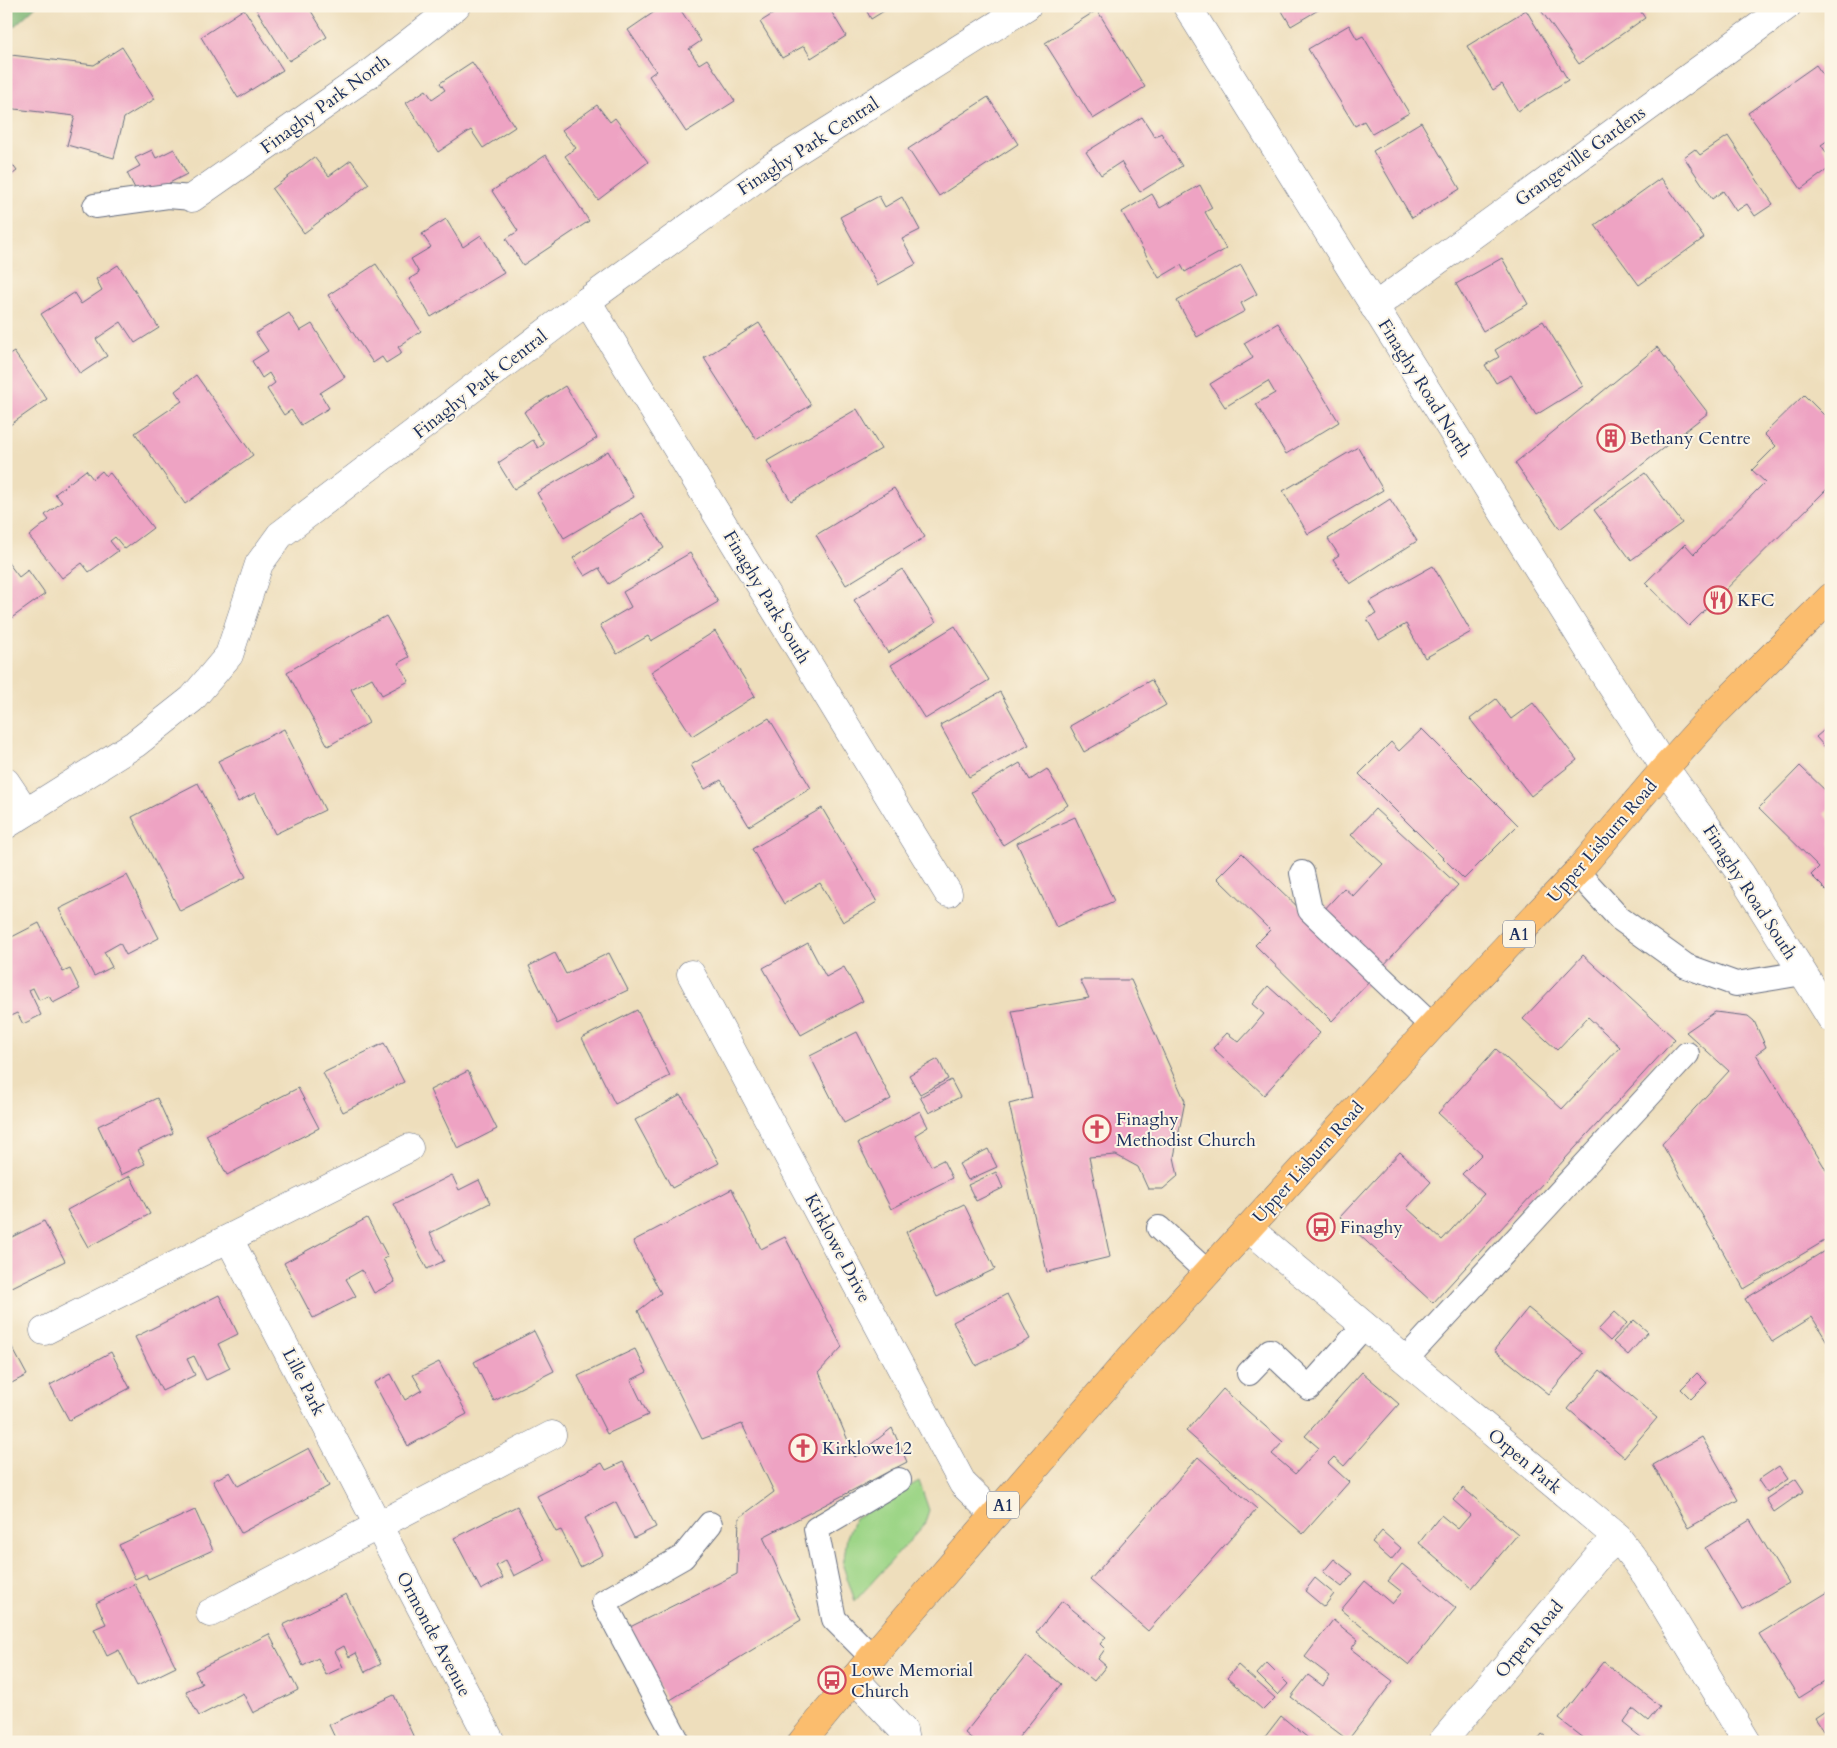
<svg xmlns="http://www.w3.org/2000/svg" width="1837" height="1748" font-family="Cardo,serif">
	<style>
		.green { fill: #9dd587; stroke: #5c8272 }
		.forest { fill: #7eb674; stroke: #4c7269 }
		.building { fill: #eea3c3 }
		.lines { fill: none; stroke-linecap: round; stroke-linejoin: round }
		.service-casing { stroke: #656c7f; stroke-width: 26 }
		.minor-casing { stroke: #656c7f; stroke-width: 29 }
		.tertiary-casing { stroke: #656c7f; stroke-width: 29 }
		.primary-casing { stroke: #656c7f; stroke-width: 29 }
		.service { stroke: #fff; stroke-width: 24 }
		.minor { stroke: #fff; stroke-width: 28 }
		.tertiary { stroke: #fff; stroke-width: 28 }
		.primary { stroke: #fbbd6e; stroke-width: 28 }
		.labels { text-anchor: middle; stroke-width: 4; stroke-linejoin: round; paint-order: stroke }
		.shield { fill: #fcf5e5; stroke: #5e6a86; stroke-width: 1 }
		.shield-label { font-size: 16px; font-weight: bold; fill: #1b2f5e }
		.street-label { font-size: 18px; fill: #1b2f5e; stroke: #fcf5e5 }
		.poi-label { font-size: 18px; fill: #1b2f5e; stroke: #fcf5e5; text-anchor: start }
	</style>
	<rect width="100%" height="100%" fill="#fcf5e5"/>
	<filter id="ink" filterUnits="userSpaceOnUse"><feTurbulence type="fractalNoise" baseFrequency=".02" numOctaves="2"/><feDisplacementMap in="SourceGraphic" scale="10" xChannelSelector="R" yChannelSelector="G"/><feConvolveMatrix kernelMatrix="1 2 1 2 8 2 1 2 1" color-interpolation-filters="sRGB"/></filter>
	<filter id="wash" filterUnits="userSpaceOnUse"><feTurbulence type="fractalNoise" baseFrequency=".0096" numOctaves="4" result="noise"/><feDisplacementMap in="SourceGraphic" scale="20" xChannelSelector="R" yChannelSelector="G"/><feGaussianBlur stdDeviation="1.12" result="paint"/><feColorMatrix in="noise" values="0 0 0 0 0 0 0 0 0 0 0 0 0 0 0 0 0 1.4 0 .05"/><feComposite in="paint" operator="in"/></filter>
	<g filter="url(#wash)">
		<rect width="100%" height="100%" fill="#eedebc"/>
		<!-- green -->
		<polygon class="green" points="919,1481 929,1510 924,1525 855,1601 843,1566 847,1537 855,1518"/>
		<!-- forest -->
		<polygon class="forest" points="6,6 36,6 6,34"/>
		<g id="blocks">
			<!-- building -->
			<g class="building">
				<polygon points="254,6 308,6 327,37 289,61"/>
				<polygon points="663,6 678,6 701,41 689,49 699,64 707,59 735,101 686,132 649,76 656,71 628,30"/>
				<polygon points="780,6 828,6 846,36 811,58 804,46 782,58 760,22 781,9"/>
				<polygon points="864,6 892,6 871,19"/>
				<polygon points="1279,6 1325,6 1291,26"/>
				<polygon points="1544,6 1637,6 1645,18 1579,64 1540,9"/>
				<polygon points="244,9 283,70 238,98 201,37"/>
				<polygon points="1097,10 1145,87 1093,119 1045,43"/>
				<polygon points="1526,10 1568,80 1518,111 1502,84 1493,90 1467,46"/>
				<polygon points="1349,25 1357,39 1363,36 1409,113 1372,134 1364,121 1355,126 1308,49"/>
				<polygon points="122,47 155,99 124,118 114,158 67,145 75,116 6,108 11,55 94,65"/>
				<polygon points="472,62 515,127 483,148 471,130 438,152 406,103 426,90 432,99 445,90 440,83"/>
				<polygon points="1816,65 1831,86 1831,138 1821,145 1831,159 1831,167 1801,189 1748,113"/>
				<polygon points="988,97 1018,144 939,196 908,149"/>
				<polygon points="597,105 610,122 615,118 648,162 598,200 565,156 576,148 562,130"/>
				<polygon points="1142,117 1155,137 1161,133 1182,166 1140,192 1121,162 1101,175 1086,152"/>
				<polygon points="1421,122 1460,189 1412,218 1373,151"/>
				<polygon points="1728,136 1773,204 1755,216 1747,204 1736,211 1723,191 1712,199 1684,157 1695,149 1700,155"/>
				<polygon points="174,149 187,174 140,198 127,173 140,166 135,158 152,150 156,158"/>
				<polygon points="546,155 589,221 523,265 506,239 518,231 492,191"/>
				<polygon points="6,156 17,171 6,179"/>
				<polygon points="314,157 329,176 351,160 369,184 304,233 272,189"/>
				<polygon points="1661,178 1704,238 1639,285 1595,225"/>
				<polygon points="1200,185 1212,208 1205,212 1226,249 1185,272 1181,265 1159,278 1122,212 1152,194 1160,208"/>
				<polygon points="879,196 885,207 902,197 920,230 902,239 916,264 878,285 840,217"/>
				<polygon points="446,219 463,247 481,235 504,273 431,317 409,279 419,273 411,259 431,247 422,234"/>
				<polygon points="1502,258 1528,304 1483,331 1456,284"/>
				<polygon points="376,264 421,331 398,347 402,353 386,363 382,357 373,363 328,295"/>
				<polygon points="118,265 159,328 135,343 121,322 96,339 107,356 80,374 41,314 74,293 81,304 102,290 96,279"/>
				<polygon points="1241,265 1257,294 1241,303 1245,311 1197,337 1177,301"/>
				<polygon points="289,313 300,331 312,324 345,377 320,393 329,408 301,425 291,410 284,415 267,389 275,383 269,373 262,378 252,361 268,351 256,333"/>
				<polygon points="1543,321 1583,386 1536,415 1511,375 1496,383 1485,365 1499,357 1495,350"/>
				<polygon points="759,323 811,405 756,439 704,358"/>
				<polygon points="1278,323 1339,422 1286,454 1256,404 1275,393 1268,381 1225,407 1210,384 1253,358 1244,343"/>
				<polygon points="1657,347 1708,413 1560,529 1515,463"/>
				<polygon points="14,352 47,399 10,425 6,419 6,357"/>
				<polygon points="196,375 253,455 185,504 135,433 182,401 175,391"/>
				<polygon points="565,386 597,438 514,489 498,463 533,440 538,448 544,444 524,412"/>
				<polygon points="1804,395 1831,422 1831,485 1689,626 1645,583 1685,544 1694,554 1765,482 1752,470 1776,446 1764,434"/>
				<polygon points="857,409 881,449 791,501 767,461"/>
				<polygon points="1358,447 1383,490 1308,534 1283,491"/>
				<polygon points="608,451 634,497 564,538 537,493"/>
				<polygon points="86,470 93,479 102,471 106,476 110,473 153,528 125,549 115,537 110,541 118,551 89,572 82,563 62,578 29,536 49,520 45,515 62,502 55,494"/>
				<polygon points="1645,473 1682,523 1631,560 1594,510"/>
				<polygon points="894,488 925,537 846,585 816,535"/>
				<polygon points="1390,499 1417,541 1350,584 1333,559 1339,555 1328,539"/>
				<polygon points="642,513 664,548 609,584 599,568 585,576 573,558"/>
				<polygon points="690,553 718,602 651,641 648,636 617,654 600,625 631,607 623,592"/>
				<polygon points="6,560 19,577 28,570 45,594 6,622"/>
				<polygon points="1433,566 1471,632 1425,658 1406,624 1379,640 1367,619 1376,614 1369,602"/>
				<polygon points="902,569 936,622 888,653 854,600"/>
				<polygon points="386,616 409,657 398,663 409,681 382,695 372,678 351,689 369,723 328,746 287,672"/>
				<polygon points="955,626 989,680 925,719 891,665"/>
				<polygon points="715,631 755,696 692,736 651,672"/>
				<polygon points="1151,680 1166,705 1084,752 1070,726"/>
				<polygon points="1000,692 1029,745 969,777 940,725"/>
				<polygon points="1496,699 1511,719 1533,703 1577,760 1531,796 1470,719"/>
				<polygon points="769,718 811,788 749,826 721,780 705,789 691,765"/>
				<polygon points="1831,724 1831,754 1816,737"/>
				<polygon points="284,729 325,810 275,834 255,793 238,802 218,761"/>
				<polygon points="1422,729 1518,825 1464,879 1359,774 1391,742 1399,751"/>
				<polygon points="1020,763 1030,780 1047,769 1068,805 1003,845 971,792"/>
				<polygon points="1800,766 1831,796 1831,808 1824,814 1831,821 1831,895 1811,875 1819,867 1759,808"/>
				<polygon points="198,783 246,877 180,911 132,817"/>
				<polygon points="822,808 877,902 843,922 820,883 784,904 752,849"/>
				<polygon points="1375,809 1458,885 1382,967 1322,912 1344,888 1353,896 1383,864 1351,835"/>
				<polygon points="1075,817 1114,901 1056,927 1017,843"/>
				<polygon points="1242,853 1372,979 1332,1021 1255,945 1270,930 1217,878"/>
				<polygon points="127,875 159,938 126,955 120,943 104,952 112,967 94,976 59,909"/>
				<polygon points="39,923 63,972 70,969 80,989 53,1003 49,996 39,1000 33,988 29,990 41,1015 23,1024 17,1013 6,1018 6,940"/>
				<polygon points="808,943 826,977 844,967 863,1001 801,1035 763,968"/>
				<polygon points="555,953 566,974 609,953 628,990 557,1024 529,966"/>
				<polygon points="1583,955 1675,1039 1433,1303 1340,1217 1400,1152 1431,1182 1407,1208 1442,1240 1484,1194 1462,1174 1482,1154 1438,1113 1496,1049 1562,1109 1620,1047 1588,1017 1557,1050 1523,1019"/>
				<polygon points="1080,980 1131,980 1185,1101 1174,1157 1178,1176 1163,1189 1148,1189 1138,1167 1116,1155 1089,1157 1110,1257 1047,1272 1009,1104 1032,1098 1012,1011 1089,998"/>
				<polygon points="1268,986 1320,1033 1264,1095 1213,1048 1227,1033 1239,1042 1252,1028 1264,1014 1252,1004"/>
				<polygon points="637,1010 670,1076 615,1104 582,1038"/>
				<polygon points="1715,1012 1748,1016 1754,1021 1766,1047 1756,1054 1831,1178 1831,1237 1744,1289 1662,1144 1729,1071 1686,1032"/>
				<polygon points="857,1032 891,1099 844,1123 810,1056"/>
				<polygon points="384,1043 404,1082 343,1112 323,1073"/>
				<polygon points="938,1059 948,1079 920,1094 909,1075"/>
				<polygon points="468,1071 497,1129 458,1149 430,1090"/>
				<polygon points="951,1080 960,1097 929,1113 920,1097"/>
				<polygon points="298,1088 319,1128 227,1175 206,1135"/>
				<polygon points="681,1095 719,1163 672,1188 635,1120"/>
				<polygon points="157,1098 173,1133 138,1150 145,1164 121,1175 98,1126"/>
				<polygon points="920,1111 928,1127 915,1135 931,1166 943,1160 952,1178 891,1209 858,1143"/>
				<polygon points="988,1149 997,1167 968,1180 959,1164"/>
				<polygon points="996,1172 1003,1188 976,1201 968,1185"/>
				<polygon points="452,1175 459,1190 479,1180 490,1203 430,1233 444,1261 427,1269 394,1204"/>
				<polygon points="130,1176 150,1214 88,1247 67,1210"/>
				<polygon points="732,1189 761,1249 785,1237 842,1347 819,1372 855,1457 892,1428 907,1462 763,1537 801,1620 667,1702 630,1627 737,1574 739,1518 774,1492 742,1424 702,1439 638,1311 661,1293 633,1241"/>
				<polygon points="964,1204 995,1269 937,1297 906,1232"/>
				<polygon points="367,1218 388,1257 383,1259 395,1282 374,1293 362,1270 346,1279 356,1296 313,1318 284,1263"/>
				<polygon points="44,1221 65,1261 6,1290 6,1240"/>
				<polygon points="1831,1247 1831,1348 1812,1317 1772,1342 1745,1299"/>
				<polygon points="1007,1294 1030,1339 976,1366 953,1322"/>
				<polygon points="219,1295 238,1334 218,1344 230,1368 206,1380 194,1356 187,1359 195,1375 162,1391 135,1337"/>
				<polygon points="1528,1308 1583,1353 1549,1394 1494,1350"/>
				<polygon points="1615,1312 1627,1323 1610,1341 1598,1330"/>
				<polygon points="1634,1320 1648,1332 1628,1355 1613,1342"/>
				<polygon points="534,1331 554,1371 494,1401 474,1362"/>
				<polygon points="6,1336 27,1375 6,1386"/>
				<polygon points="635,1349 647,1372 631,1380 648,1415 607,1434 578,1376"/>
				<polygon points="111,1352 130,1388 69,1420 50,1385"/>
				<polygon points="439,1362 467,1414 408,1446 374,1383 391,1374 405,1400 422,1390 413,1375"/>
				<polygon points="1600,1370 1657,1418 1624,1457 1568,1409"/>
				<polygon points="1362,1372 1399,1404 1344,1466 1334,1457 1328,1463 1349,1482 1303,1534 1186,1431 1223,1389 1283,1442 1272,1454 1295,1474 1319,1448 1305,1436"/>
				<polygon points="1697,1373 1707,1383 1691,1399 1681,1389"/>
				<polygon points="1702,1437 1738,1500 1688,1528 1653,1465"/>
				<polygon points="309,1448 329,1486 241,1533 213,1481 230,1472 238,1486"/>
				<polygon points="1198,1457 1257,1509 1148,1631 1090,1580"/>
				<polygon points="623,1462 656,1527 634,1538 616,1502 589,1516 585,1518 603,1555 580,1567 561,1530 556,1532 537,1496 602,1463 606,1470"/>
				<polygon points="1779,1466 1788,1479 1767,1493 1758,1480"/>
				<polygon points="1796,1479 1804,1491 1774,1512 1766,1499"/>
				<polygon points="1463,1488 1518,1534 1472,1588 1419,1543 1441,1515 1458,1529 1470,1515 1453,1500"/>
				<polygon points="517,1506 545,1560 514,1576 506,1560 496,1566 503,1578 481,1590 454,1538"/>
				<polygon points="195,1510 213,1550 148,1579 146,1574 135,1579 119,1545"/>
				<polygon points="1750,1520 1788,1583 1742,1610 1705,1548"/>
				<polygon points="1382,1531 1401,1548 1391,1560 1372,1543"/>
				<polygon points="1334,1559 1353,1574 1342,1587 1323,1572"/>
				<polygon points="1402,1564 1456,1608 1409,1665 1341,1610 1365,1581 1392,1604 1402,1592 1388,1581"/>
				<polygon points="1315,1578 1334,1594 1324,1607 1305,1591"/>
				<polygon points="135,1584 176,1667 137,1686 119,1650 107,1656 94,1629 106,1624 96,1603"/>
				<polygon points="1828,1592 1831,1597 1831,1634 1826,1637 1831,1644 1831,1678 1799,1698 1759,1634"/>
				<polygon points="346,1594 381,1664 365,1672 356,1653 349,1657 344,1646 335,1651 343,1667 326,1675 318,1658 303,1666 283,1625"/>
				<polygon points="1062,1601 1106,1637 1100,1644 1105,1649 1098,1659 1106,1666 1094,1681 1036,1633"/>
				<polygon points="1333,1620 1358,1640 1351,1649 1393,1681 1348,1740 1291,1697 1308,1675 1323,1686 1330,1676 1305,1657"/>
				<polygon points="269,1634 298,1690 253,1713 243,1693 199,1716 186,1691 202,1684 195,1671"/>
				<polygon points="1026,1656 1061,1684 1015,1742 976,1742 965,1733"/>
				<polygon points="1604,1662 1660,1706 1648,1721 1633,1709 1623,1723 1647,1742 1589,1742 1559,1719"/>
				<polygon points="1267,1663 1288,1684 1278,1695 1257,1674"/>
				<polygon points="1238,1665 1275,1698 1263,1710 1227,1678"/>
				<polygon points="394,1695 416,1742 337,1742 329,1725"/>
				<polygon points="1831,1707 1831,1742 1815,1718"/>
				<polygon points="1281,1716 1313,1742 1261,1742"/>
				<polygon points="1542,1734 1553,1742 1536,1742"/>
			</g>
		</g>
	</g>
	<g filter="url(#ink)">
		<use href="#blocks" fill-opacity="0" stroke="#656c7f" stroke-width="1"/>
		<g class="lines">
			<!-- service casing -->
			<g class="service-casing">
				<g id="service">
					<polyline points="95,206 168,196 192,198"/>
					<polyline points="1577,872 1619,918 1686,966 1736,984 1803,973"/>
					<polyline points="1302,873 1310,910 1432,1026"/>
					<polyline points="1159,1228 1207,1272"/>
					<polyline points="1406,1359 1687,1054"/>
					<polyline points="1249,1373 1270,1351 1309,1388 1365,1325"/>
					<polyline points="872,1657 834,1619 816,1529 899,1480"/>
					<polyline points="678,1742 604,1602 683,1557 710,1524"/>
				</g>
			</g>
			<!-- minor casing -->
			<g class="minor-casing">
				<g id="minor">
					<polyline points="192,198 369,74 456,6"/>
					<polyline points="587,301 948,893"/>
					<polyline points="1374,307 1787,6"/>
					<polyline points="6,782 26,812"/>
					<polyline points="6,825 135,744 192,699 229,655 259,564 280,535 587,301 776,164 1027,6"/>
					<polyline points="691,974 963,1484 995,1515"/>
					<polyline points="1248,1228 1618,1538 1646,1575 1747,1742"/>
					<polyline points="229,1239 491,1742"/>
					<polyline points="44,1331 409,1148"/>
					<polyline points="210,1613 552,1435"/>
					<polyline points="854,1678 903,1730 905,1742"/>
					<polyline points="1442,1742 1599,1555 1618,1538"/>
				</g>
			</g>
			<!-- tertiary casing -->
			<g class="tertiary-casing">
				<polyline id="tertiary" points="1187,6 1602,671 1665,768 1741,874 1831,1018"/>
			</g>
			<!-- primary casing -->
			<g class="primary-casing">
				<polyline id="primary" points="802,1742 872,1657 1138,1349 1432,1026 1577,872 1665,768 1717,711 1831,597"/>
			</g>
			<!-- service -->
			<use href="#service" class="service"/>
			<!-- minor -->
			<use href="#minor" class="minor"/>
			<!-- tertiary -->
			<use href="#tertiary" class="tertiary"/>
			<!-- primary -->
			<use href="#primary" class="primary"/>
		</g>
	</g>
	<!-- icons -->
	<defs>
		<g id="building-ring" transform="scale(1.4375)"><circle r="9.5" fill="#fcf5e5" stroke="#d1495b" stroke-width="1.5"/><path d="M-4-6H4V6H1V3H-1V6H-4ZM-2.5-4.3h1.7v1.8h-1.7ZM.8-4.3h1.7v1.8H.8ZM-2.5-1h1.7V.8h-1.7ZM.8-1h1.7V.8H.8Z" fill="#d1495b"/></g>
		<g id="restaurant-ring" transform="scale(1.4375)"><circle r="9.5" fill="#fcf5e5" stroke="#d1495b" stroke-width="1.5"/><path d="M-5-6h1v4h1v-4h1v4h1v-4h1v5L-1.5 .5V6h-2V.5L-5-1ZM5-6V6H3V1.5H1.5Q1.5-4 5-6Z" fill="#d1495b"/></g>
		<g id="church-ring" transform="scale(1.4375)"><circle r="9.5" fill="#fcf5e5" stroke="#d1495b" stroke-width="1.5"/><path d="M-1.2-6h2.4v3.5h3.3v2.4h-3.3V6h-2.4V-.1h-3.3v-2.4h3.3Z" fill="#d1495b"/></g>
		<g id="bus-ring" transform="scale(1.4375)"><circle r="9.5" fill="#fcf5e5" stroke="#d1495b" stroke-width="1.5"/><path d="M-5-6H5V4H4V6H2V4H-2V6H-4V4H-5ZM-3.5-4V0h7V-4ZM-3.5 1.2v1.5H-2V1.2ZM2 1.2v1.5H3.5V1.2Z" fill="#d1495b"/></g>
	</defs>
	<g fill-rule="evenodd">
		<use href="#building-ring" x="1611" y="438"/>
		<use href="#restaurant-ring" x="1718" y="600"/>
		<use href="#church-ring" x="1097" y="1129"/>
		<use href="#bus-ring" x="1321" y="1227"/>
		<use href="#church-ring" x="803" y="1448"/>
		<use href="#bus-ring" x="832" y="1680"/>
	</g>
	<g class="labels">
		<!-- shield labels -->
		<g class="shield">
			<rect x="1503" y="920.5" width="32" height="27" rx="4"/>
			<rect x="987" y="1491.5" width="32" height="27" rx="4"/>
		</g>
		<g class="shield-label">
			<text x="1519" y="940">A1</text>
			<text x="1003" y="1511">A1</text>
		</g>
		<!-- street labels -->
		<g class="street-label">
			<text transform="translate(325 104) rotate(-36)" y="6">Finaghy Park North</text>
			<text transform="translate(808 146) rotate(-33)" y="6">Finaghy Park Central</text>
			<text transform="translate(1580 156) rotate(-36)" y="6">Grangeville Gardens</text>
			<text transform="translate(480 384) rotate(-38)" y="6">Finaghy Park Central</text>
			<text transform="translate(1425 388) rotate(58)" y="6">Finaghy Road North</text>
			<text transform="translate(767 597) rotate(59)" y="6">Finaghy Park South</text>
			<text transform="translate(1602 841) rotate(-49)" y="6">Upper Lisburn Road</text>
			<text transform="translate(1750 892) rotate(57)" y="6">Finaghy Road South</text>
			<text transform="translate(1308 1162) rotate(-48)" y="6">Upper Lisburn Road</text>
			<text transform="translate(838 1248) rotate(62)" y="6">Kirklowe Drive</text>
			<text transform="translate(304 1382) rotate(63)" y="6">Lille Park</text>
			<text transform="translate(1525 1461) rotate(40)" y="6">Orpen Park</text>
			<text transform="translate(434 1634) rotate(62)" y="6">Ormonde Avenue</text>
			<text transform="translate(1529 1639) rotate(-50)" y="6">Orpen Road</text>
		</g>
		<!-- poi labels -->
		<g class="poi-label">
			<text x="1630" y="444">Bethany Centre</text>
			<text x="1737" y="606">KFC</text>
			<text x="1116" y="1125">Finaghy<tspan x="1116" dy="21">Methodist Church</tspan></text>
			<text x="1340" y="1233">Finaghy</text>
			<text x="822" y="1454">Kirklowe12</text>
			<text x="851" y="1676">Lowe Memorial<tspan x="851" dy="21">Church</tspan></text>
		</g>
	</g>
	<!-- margin -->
	<rect width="1837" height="1748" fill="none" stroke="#fcf5e5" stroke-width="25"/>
</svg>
